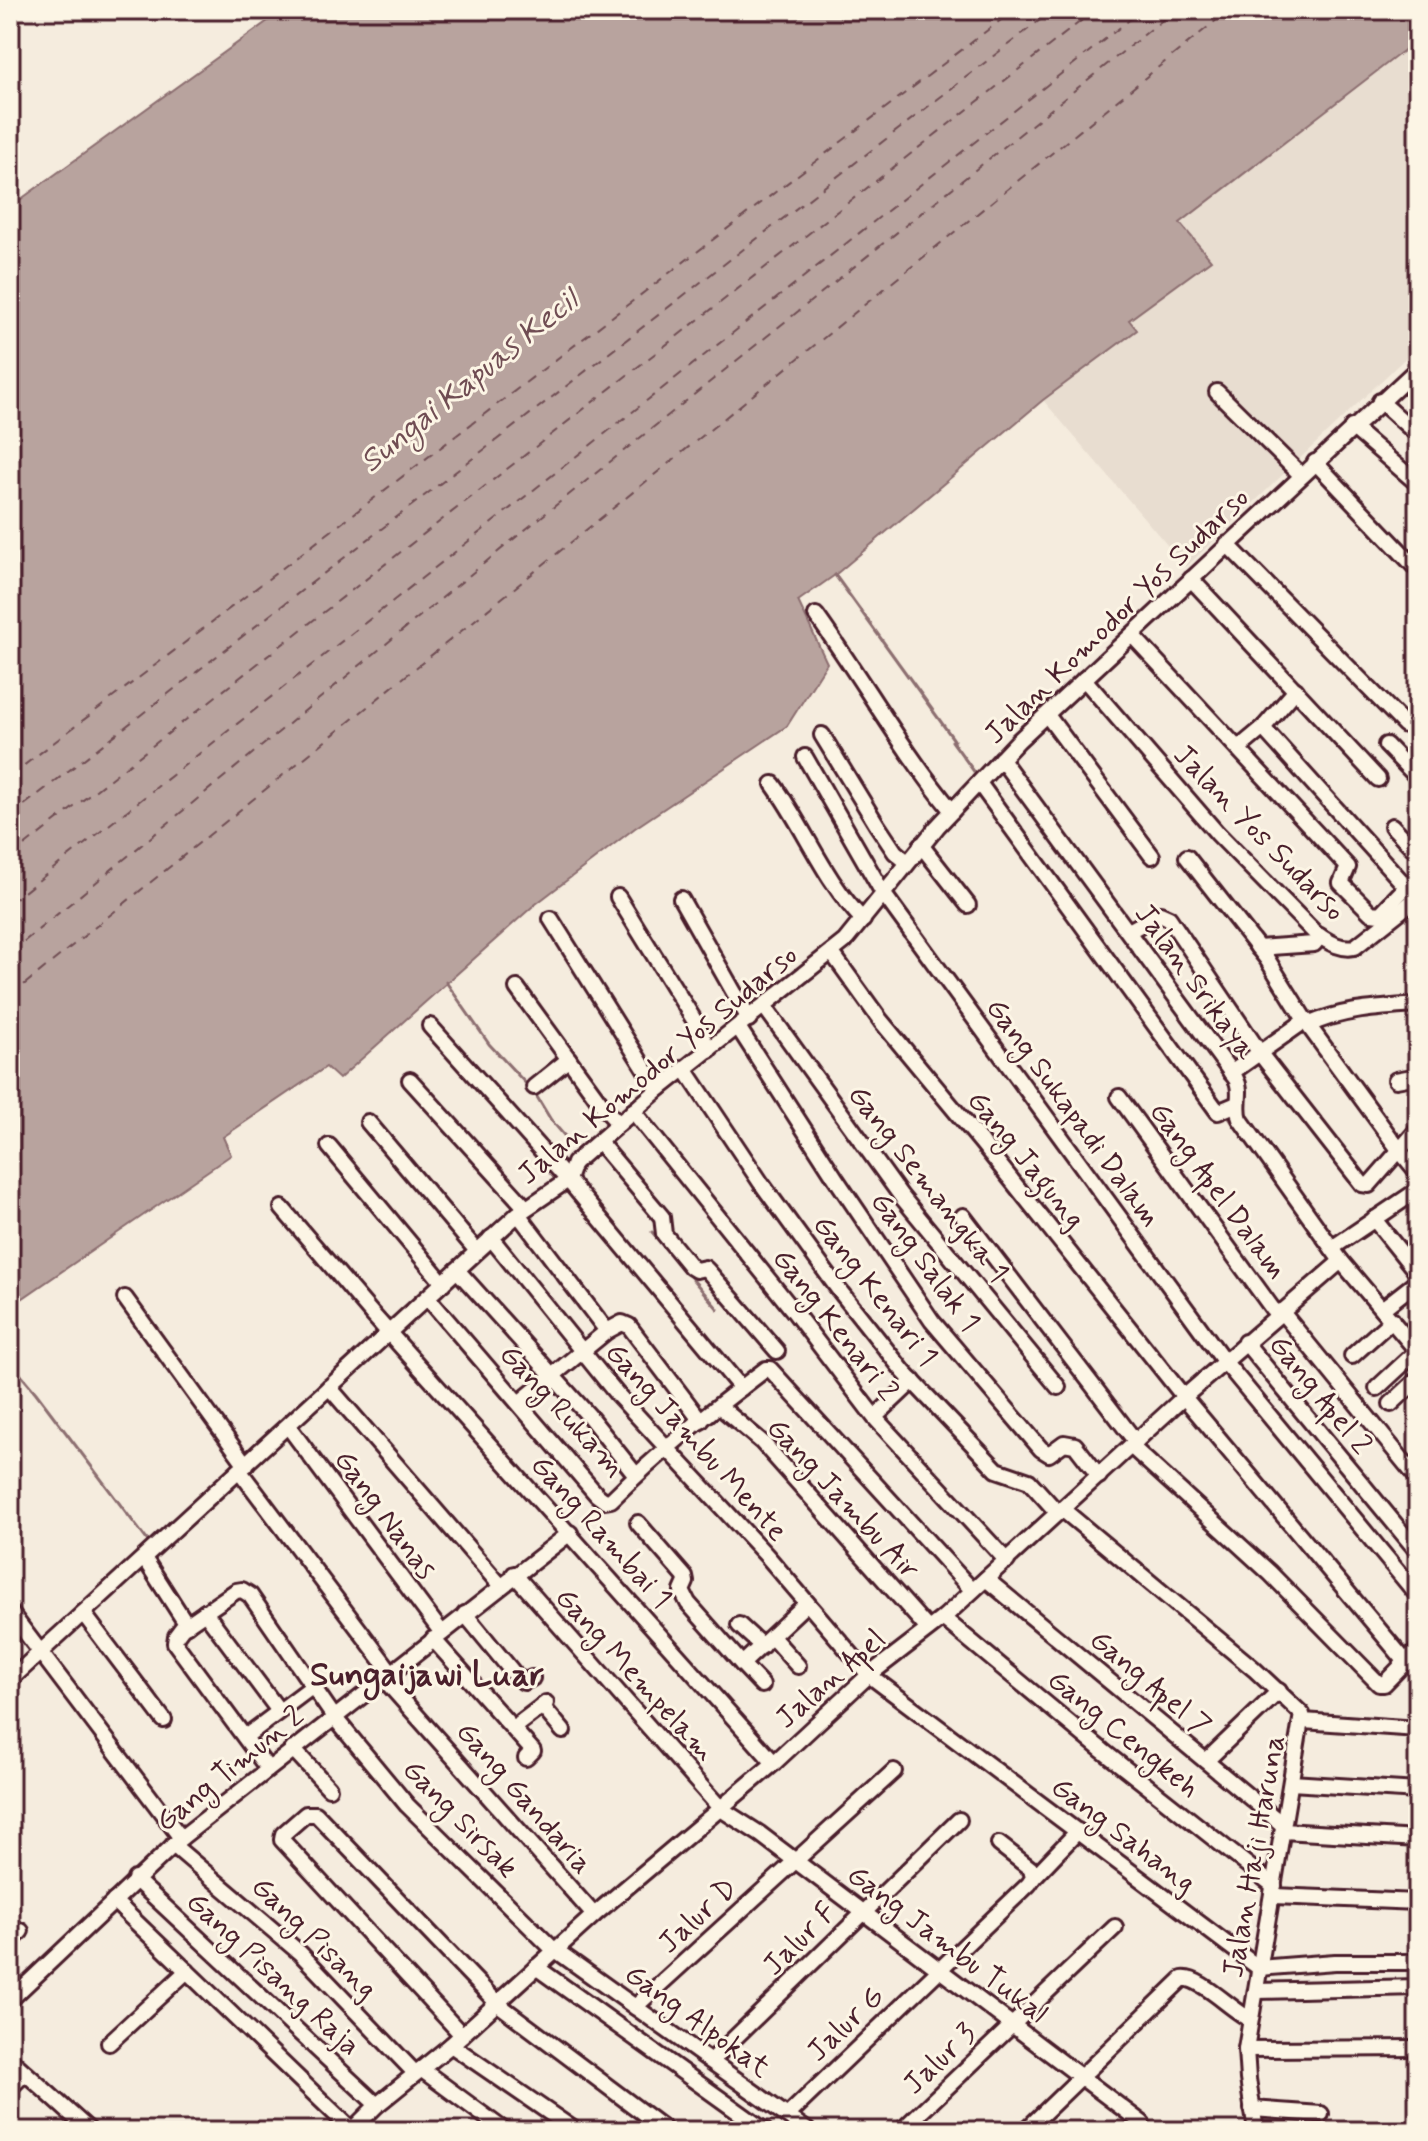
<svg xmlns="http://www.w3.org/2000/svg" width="1428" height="2141" font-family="Mynerve,sans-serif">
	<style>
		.built { fill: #e8ddd0 }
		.water { fill: #b8a39e; stroke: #8c6e70; stroke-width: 2 }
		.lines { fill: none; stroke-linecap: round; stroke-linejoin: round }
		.stream { stroke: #8c6e70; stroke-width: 3 }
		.ferry { stroke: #704d53; stroke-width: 2; stroke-dasharray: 10 8; stroke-linecap: butt }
		.minor-casing { stroke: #4a1f2b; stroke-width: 20 }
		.minor { stroke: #fcf5e5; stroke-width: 14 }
		.labels { text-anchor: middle; stroke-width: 6; stroke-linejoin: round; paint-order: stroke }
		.street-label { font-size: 30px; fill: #4a1f2b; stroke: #fcf5e5 }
		.water-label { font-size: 32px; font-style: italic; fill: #704d53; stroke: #fcf5e5 }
		.quarter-label { font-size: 34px; font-weight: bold; fill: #4a1f2b; stroke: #fcf5e5 }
	</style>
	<rect width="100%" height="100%" fill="#f5ecde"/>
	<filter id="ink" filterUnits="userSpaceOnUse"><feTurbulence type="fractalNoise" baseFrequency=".0125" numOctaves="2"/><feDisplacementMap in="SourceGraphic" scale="16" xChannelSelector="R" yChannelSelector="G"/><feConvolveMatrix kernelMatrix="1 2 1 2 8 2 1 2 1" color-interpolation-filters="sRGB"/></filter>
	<g filter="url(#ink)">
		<!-- built -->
		<polygon class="built" points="1407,47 1418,60 1418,346 1186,567 1043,400 1137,330 1128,320 1211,260 1179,223"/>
		<!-- water -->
		<polygon class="water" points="283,10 1418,10 1418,60 1407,48 1180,223 1211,260 1129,320 1137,330 1043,400 835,575 798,601 827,663 787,726 635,828 532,907 339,1079 326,1067 223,1137 231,1155 10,1307 10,207"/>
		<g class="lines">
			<!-- stream -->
			<g class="stream">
				<polyline points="835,575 954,740"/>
				<polyline points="952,741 978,777"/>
				<polyline points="446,982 489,1044 529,1087"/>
				<polyline points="534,1092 551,1120 574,1147"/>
				<polyline points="1227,1115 1272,1176"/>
				<polyline points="652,1232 718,1309"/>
				<polyline points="10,1362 36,1393 150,1544"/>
			</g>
			<!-- ferry -->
			<g class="ferry">
				<polyline points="10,776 1014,10"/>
				<polyline points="10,816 1053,10"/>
				<polyline points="10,857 1095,10"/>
				<polyline points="10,903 1142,10"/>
				<polyline points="10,953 521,533 1175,10"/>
				<polyline points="10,996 1229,10"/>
			</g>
			<!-- minor casing -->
			<g class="minor-casing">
				<g id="minor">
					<polyline points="1217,392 1301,475"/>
					<polyline points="1380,401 1418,435"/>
					<polyline points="1352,427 1418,484"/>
					<polyline points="1315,462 1418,570"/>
					<polyline points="1227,544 1405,725"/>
					<polyline points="1191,579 1378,779"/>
					<path d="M816 615C863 680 901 749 952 811"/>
					<polyline points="1132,635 1348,867 1341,883 1371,913 1380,914 1406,887"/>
					<path d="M1084 679 1217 833 1316 934C1329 942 1340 950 1355 947L1417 898"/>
					<polyline points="1047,715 1152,856"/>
					<polyline points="1263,728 1412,893"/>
					<polyline points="822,735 877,825 895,852 907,862"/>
					<polyline points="1386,745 1418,778"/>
					<polyline points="1239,748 1263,728 1296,690"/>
					<polyline points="805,757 883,893 1224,1361 1418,1596"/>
					<path d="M1001 759 1236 1079C1243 1092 1235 1105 1240 1119L1341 1261 1418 1352"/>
					<polyline points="1406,765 1418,754"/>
					<polyline points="979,783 1218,1112 1237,1104"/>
					<path d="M773 784C805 828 824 880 863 920"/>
					<polyline points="1392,826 1418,853"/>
					<polyline points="921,845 968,905"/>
					<polyline points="1187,857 1267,959 1308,1025 1400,1151 1418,1173"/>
					<polyline points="618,897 694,1020 709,1050"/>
					<polyline points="681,899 749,1019"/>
					<polyline points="551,919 645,1069 660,1088"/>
					<polyline points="1129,931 1160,914 1169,918 1262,1056 1362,1184 1369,1185 1418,1129"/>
					<polyline points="1258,948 1314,944 1320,936"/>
					<polyline points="832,953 881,1021 982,1143 1184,1397 1406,1662"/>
					<polyline points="517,988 605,1109 619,1124"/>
					<polyline points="764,1006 901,1196 1058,1387"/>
					<path d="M1308 1025C1344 1009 1379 1008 1418 1005"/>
					<polyline points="430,1026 568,1180 741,1388"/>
					<polyline points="738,1027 836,1179 932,1321 1041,1449 1049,1454 1064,1443 1075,1445 1099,1476"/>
					<polyline points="685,1069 761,1183 839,1290 904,1372 997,1470 1029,1481 1057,1512"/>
					<polyline points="1231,1073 1306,1020"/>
					<polyline points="410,1080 525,1207"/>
					<polyline points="1396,1080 1418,1076"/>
					<polyline points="534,1087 569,1059"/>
					<polyline points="1119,1097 1277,1315"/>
					<polyline points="633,1111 792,1309 875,1418 1007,1561"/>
					<polyline points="368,1122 477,1251"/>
					<polyline points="599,1142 662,1217 664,1234 691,1267 696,1270 705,1268 708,1271 777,1351"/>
					<polyline points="329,1146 443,1283"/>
					<polyline points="282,1208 373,1315 774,1763"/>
					<polyline points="518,1214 607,1331 519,1403"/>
					<polyline points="963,1216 1136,1442"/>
					<polyline points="1374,1219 1418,1274"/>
					<polyline points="491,1238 616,1393 767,1556 869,1675 1259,1968 1335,1962 1418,1962"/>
					<polyline points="1332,1248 1418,1190"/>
					<polyline points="457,1270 589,1416 636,1475"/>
					<polyline points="125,1298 246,1465"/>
					<path d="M428 1298 597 1495 605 1501 611 1500C659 1452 712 1410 766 1369H770L972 1590"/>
					<polyline points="1382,1309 1418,1281"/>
					<polyline points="1281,1311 1418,1479"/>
					<polyline points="607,1331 622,1323 629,1326 701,1421"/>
					<polyline points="1245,1342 1418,1552"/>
					<polyline points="1352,1356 1392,1320"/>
					<polyline points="329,1387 500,1585"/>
					<polyline points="1377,1388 1417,1351"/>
					<polyline points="1391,1404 1418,1379"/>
					<polyline points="719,1406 762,1442 928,1629"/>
					<polyline points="875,1417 913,1381"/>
					<polyline points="288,1426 442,1633"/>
					<polyline points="1132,1447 1270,1573 1379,1684 1384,1684 1418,1649"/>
					<polyline points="239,1470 391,1672"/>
					<polyline points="1062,1509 1254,1669 1302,1714 1246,2049 1248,2079 1256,2131"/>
					<polyline points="638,1523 685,1577 686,1582 682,1591 688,1603 742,1664 807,1603"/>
					<polyline points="144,1558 187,1625"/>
					<polyline points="514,1574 721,1809 760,1834 1142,2123"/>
					<polyline points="986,1579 1283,1825"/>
					<polyline points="10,1612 181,1838"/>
					<polyline points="205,1612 279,1711"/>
					<polyline points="83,1613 164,1720"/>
					<polyline points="465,1614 516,1676 524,1682 532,1678"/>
					<polyline points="943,1618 1103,1751 1274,1886"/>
					<polyline points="739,1625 762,1646"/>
					<polyline points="772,1637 798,1666"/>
					<polyline points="433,1639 533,1751 526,1758"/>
					<polyline points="742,1664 762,1685"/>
					<polyline points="384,1679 594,1915"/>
					<polyline points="10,1680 518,1214 568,1180 574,1163 660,1088 845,941 937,827 1018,741 1418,368"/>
					<polyline points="542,1706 563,1731"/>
					<polyline points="1303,1721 1418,1729"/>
					<polyline points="513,1728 546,1703"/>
					<polyline points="245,1737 313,1686"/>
					<polyline points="293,1749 329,1788"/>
					<polyline points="1206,1761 1279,1691"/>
					<polyline points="268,1769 175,1643 176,1636 182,1628 236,1591 242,1590 250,1595 334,1717 407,1805 556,1952"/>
					<polyline points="1291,1783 1418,1791"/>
					<polyline points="1283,1831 1418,1839"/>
					<polyline points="173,1845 300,1953 415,2073"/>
					<polyline points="1033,1878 1078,1831"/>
					<polyline points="135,1879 377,2105"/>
					<polyline points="1274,1896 1418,1902"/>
					<polyline points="114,1901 352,2130"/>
					<polyline points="10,1943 21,1931"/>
					<polyline points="557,1951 808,2131"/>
					<polyline points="536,1967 765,2131"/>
					<polyline points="1256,1991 1418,1987"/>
					<polyline points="10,2000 181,1838 570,1533"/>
					<polyline points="635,2007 894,1771"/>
					<polyline points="462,2035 282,1840 283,1834 306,1814 316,1814 498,2004 667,2131"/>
					<polyline points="109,2043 187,1971"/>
					<polyline points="451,2045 576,2131"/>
					<polyline points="1246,2049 1418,2048"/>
					<polyline points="10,2059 90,2131"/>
					<polyline points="711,2061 959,1820"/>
					<polyline points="421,2069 505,2131"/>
					<polyline points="10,2088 25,2073"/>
					<polyline points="1252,2109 1321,2114"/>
					<polyline points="787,2116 1029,1884 1033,1878 1031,1869 999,1844"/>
					<polyline points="351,2131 377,2105 451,2045 594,1915 774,1763 869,1675 943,1618 1184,1397 1341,1261"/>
					<polyline points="901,2131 1115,1927"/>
					<path d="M1025 2131 1182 1979C1200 1976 1231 2010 1250 2019"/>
				</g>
			</g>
			<!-- minor -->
			<use href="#minor" class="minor"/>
		</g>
	</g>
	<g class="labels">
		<!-- street labels -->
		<g class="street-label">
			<text transform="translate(1116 615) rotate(-44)" y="10">Jalan Komodor Yos Sudarso</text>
			<text transform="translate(1260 832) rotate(46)" y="10">Jalan Yos Sudarso</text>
			<text transform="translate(1196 981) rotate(54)" y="10">Jalan Srikaya</text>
			<text transform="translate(657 1064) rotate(-40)" y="10">Jalan Komodor Yos Sudarso</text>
			<text transform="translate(1074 1112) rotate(54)" y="10">Gang Sukapadi Dalam</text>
			<text transform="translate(1027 1159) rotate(51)" y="10">Gang Jagung</text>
			<text transform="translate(929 1183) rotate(52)" y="10">Gang Semangka 1</text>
			<text transform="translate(1219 1190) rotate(54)" y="10">Gang Apel Dalam</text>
			<text transform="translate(926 1261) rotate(54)" y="10">Gang Salak 1</text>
			<text transform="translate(876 1290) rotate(52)" y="10">Gang Kenari 1</text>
			<text transform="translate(836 1324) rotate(52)" y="10">Gang Kenari 2</text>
			<text transform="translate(1321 1394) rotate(51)" y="10">Gang Apel 2</text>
			<text transform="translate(563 1410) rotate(47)" y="10">Gang Rukam</text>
			<text transform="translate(697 1441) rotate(48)" y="10">Gang Jambu Mente</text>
			<text transform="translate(844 1498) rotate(47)" y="10">Gang Jambu Air</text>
			<text transform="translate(386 1514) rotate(54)" y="10">Gang Nanas</text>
			<text transform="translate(602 1531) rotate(48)" y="10">Gang Rambai 1</text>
			<text transform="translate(636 1674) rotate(48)" y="10">Gang Mempelam</text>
			<text transform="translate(830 1678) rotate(-41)" y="10">Jalan Apel</text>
			<text transform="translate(1151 1682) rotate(40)" y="10">Gang Apel 7</text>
			<text transform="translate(1124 1733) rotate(39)" y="10">Gang Cengkeh</text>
			<text transform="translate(229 1768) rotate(-39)" y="10">Gang Timun 2</text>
			<text transform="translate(525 1797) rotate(49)" y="10">Gang Gandaria</text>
			<text transform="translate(461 1818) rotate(46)" y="10">Gang Sirsak</text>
			<text transform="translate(1124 1834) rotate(37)" y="10">Gang Sahang</text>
			<text transform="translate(1253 1856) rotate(-80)" y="10">Jalan Haji Haruna</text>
			<text transform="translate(697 1915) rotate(-43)" y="10">Jalur D</text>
			<text transform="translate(315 1937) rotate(44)" y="10">Gang Pisang</text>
			<text transform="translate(799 1938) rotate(-45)" y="10">Jalur F</text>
			<text transform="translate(948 1943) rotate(37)" y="10">Gang Jambu Tukal</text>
			<text transform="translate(274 1973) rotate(43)" y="10">Gang Pisang Raja</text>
			<text transform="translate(698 2020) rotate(36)" y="10">Gang Alpokat</text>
			<text transform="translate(845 2023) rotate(-44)" y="10">Jalur G</text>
			<text transform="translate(939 2058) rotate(-44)" y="10">Jalur 3</text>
		</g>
		<!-- water labels -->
		<g class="water-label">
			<text transform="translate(468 380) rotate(-39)" y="11">Sungai Kapuas Kecil</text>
		</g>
		<!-- quarter labels -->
		<g class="quarter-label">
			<text x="427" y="1685">Sungaijawi Luar</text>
		</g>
	</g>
	<!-- margin -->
	<rect width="1428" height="2141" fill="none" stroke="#fcf5e5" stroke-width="40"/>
	<rect x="20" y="20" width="1388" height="2101" fill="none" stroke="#4a1f2b" stroke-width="3" filter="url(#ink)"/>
</svg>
